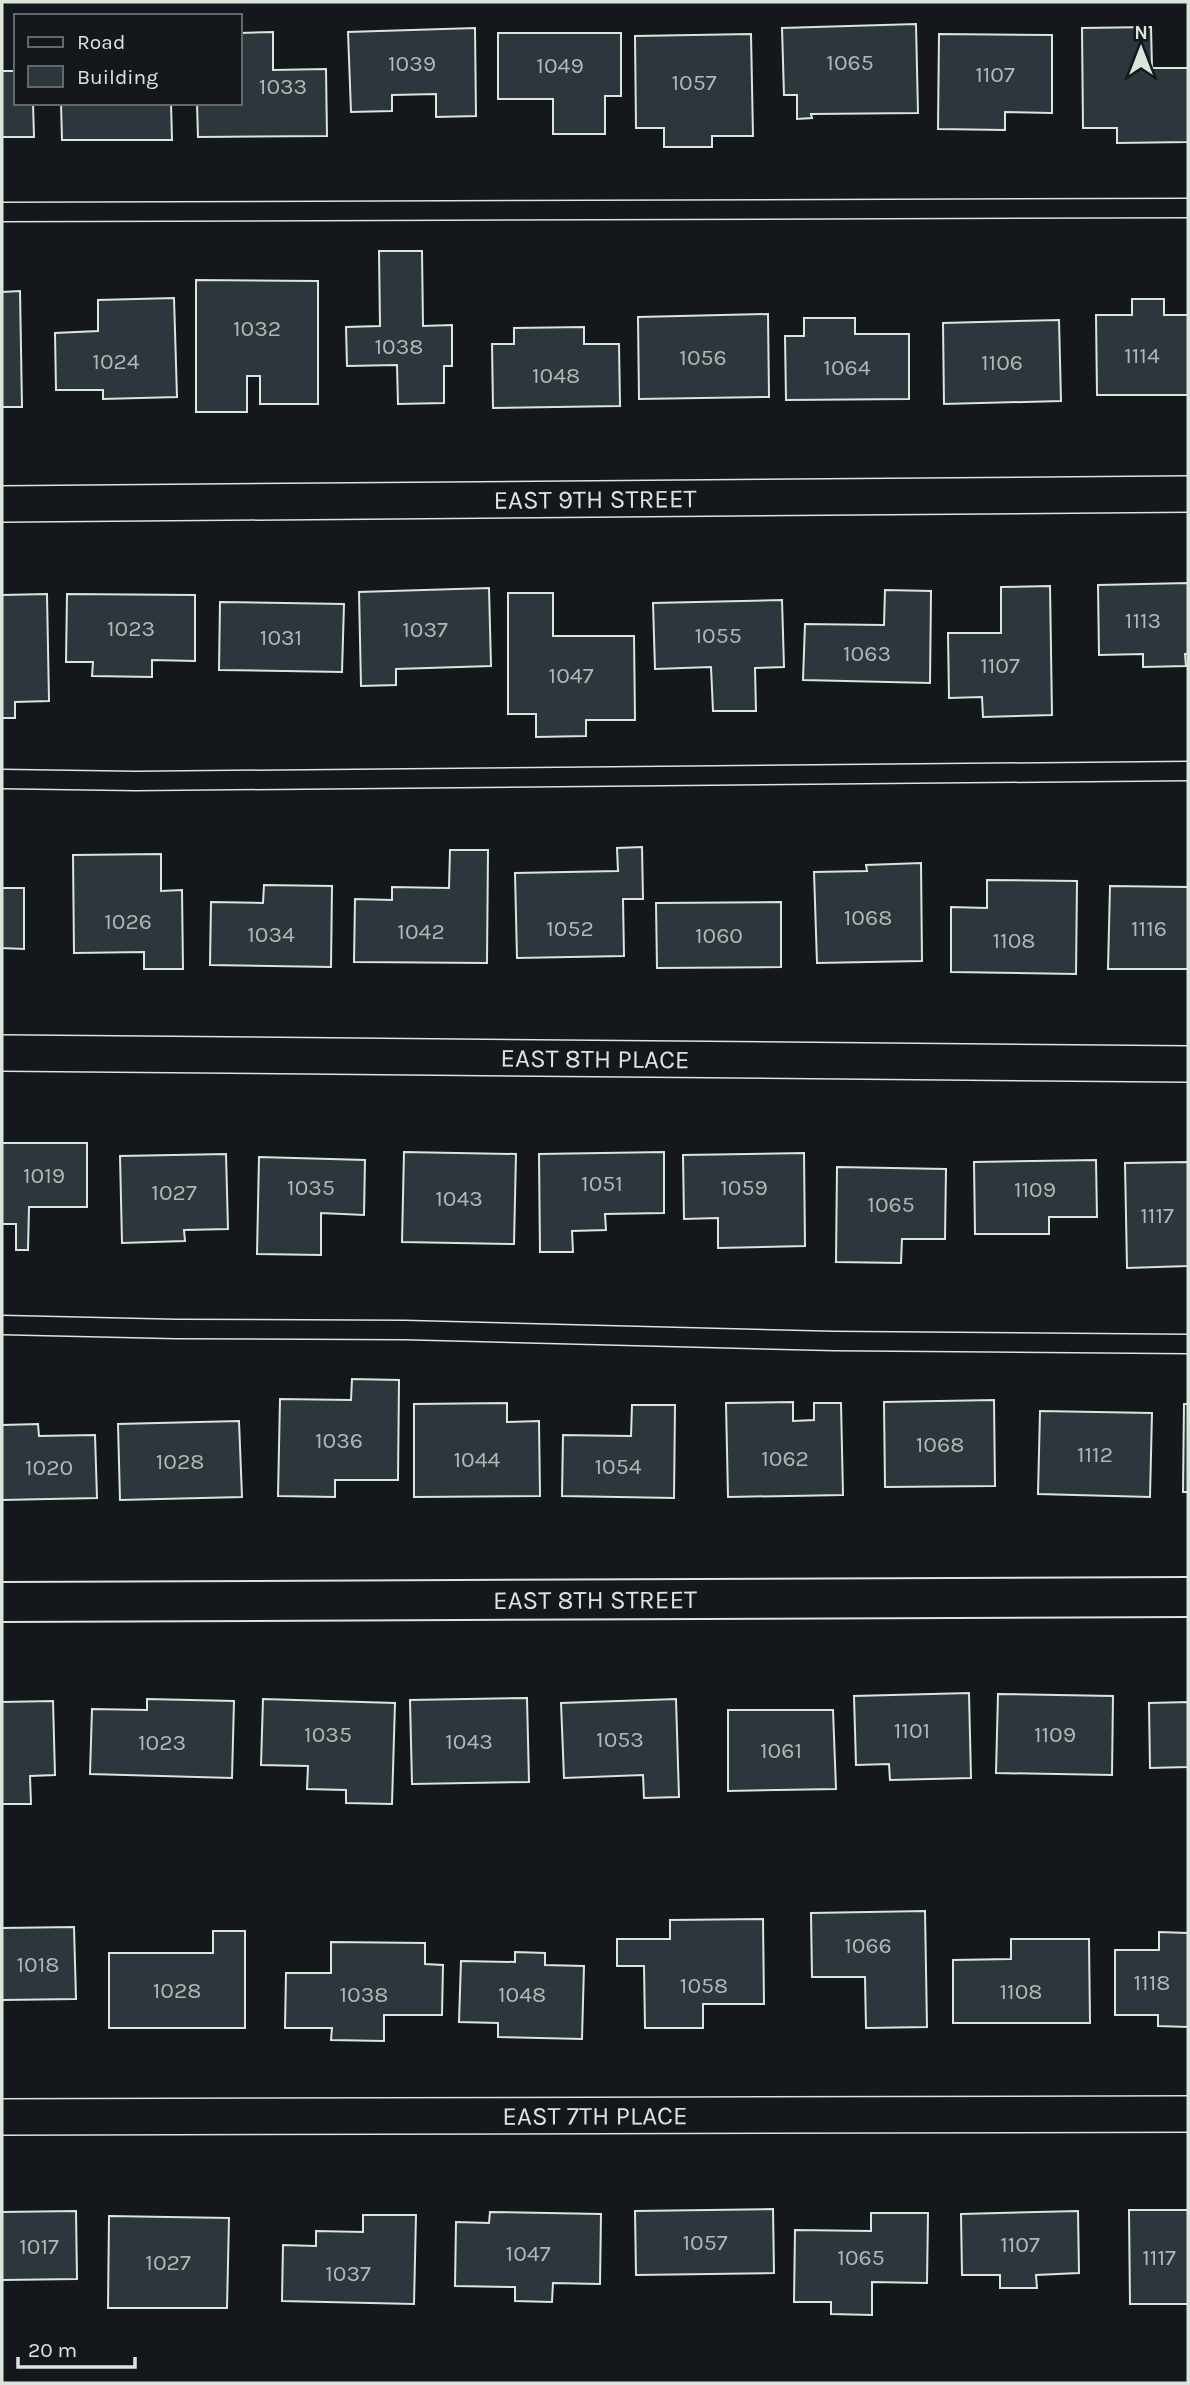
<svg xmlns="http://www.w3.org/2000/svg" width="1190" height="2385" font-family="Karla,sans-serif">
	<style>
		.building { fill: #2c363c; stroke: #d8e6dc; stroke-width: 2 }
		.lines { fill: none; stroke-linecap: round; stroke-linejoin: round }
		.service-casing { stroke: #d8e6dc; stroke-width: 21 }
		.minor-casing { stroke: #d8e6dc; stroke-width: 38 }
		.tertiary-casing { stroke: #d8e6dc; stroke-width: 42 }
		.service { stroke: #14181c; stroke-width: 18 }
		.minor { stroke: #14181c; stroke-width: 35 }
		.tertiary { stroke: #14181c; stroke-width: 38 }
		.labels { text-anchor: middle; stroke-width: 5; stroke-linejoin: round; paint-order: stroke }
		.number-label { font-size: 23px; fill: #adbab4 }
		.street-label { font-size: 26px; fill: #d8e6dc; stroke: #14181c }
	</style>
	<rect width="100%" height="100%" fill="#14181c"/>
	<!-- building -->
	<g class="building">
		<polygon points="916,24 918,113 811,114 812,118 797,119 797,95 784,95 782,28"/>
		<polygon points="1151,27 1152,68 1188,68 1188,142 1117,143 1117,128 1083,128 1082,28"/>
		<polygon points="475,28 476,116 436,117 436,94 392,95 392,111 351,112 348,32"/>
		<polygon points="273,32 273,70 326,69 327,136 198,137 197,103 240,103 240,33"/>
		<polygon points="498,33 621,33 621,96 605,96 605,134 553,134 553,99 498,99"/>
		<polygon points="751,34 753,136 712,136 712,147 664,147 664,128 636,128 635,36"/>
		<polygon points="939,34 1052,35 1052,113 1005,112 1005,130 938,129"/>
		<polygon points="2,71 16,71 16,103 33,103 34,137 2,137"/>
		<polygon points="61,103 171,103 172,140 62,140"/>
		<polygon points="379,251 422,251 423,326 452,325 452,366 444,366 444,403 398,404 397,365 347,366 346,327 380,326"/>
		<polygon points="196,280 318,281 318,404 260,404 260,376 247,376 247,412 196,412"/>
		<polygon points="20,291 22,407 2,407 2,292"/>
		<polygon points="174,298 177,397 103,399 103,390 56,390 55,333 98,331 98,300"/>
		<polygon points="1132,299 1164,299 1164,315 1188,315 1188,395 1097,395 1096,315 1132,315"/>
		<polygon points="768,314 769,397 639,399 638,317"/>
		<polygon points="804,318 855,318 855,334 909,334 909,399 786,400 785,336 804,336"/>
		<polygon points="1059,320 1061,401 944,404 943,323"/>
		<polygon points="584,327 584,344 619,344 620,406 493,408 492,344 514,344 514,328"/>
		<polygon points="1188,583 1188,654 1185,654 1186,666 1143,667 1143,654 1099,655 1098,585"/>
		<polygon points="1050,586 1052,715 983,717 982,697 949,698 948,633 1001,633 1001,587"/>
		<polygon points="489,588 491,666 396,669 396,685 361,686 359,592"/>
		<polygon points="885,590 931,591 930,683 803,680 805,624 884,625"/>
		<polygon points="508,593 553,593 553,636 634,636 635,720 586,720 586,736 536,737 536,714 508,714"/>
		<polygon points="47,594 49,701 15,702 15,718 2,718 2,595"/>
		<polygon points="67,594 195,595 195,661 152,660 152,677 92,676 93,662 66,662"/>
		<polygon points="782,600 784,667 755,668 756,711 713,711 711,667 655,669 653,603"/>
		<polygon points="220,602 344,604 342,672 219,670"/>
		<polygon points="642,847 643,899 623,899 624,956 517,958 515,873 618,871 617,848"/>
		<polygon points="450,850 488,850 487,963 354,962 355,899 392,900 392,887 449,888"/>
		<polygon points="161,854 161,891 182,890 183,969 144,969 144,952 74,953 73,855"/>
		<polygon points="921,863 922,961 817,963 814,872 867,871 866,865"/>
		<polygon points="987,880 1077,881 1076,974 951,972 951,907 987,908"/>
		<polygon points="264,885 332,886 331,967 210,965 211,902 263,903"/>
		<polygon points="1110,886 1188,887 1188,969 1108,969"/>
		<polygon points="2,888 24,888 24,949 2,948"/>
		<polygon points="781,902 781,967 657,968 656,903"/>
		<polygon points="2,1143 87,1143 87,1207 29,1207 28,1250 16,1250 16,1224 2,1224"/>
		<polygon points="404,1152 516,1154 514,1244 402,1242"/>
		<polygon points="664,1152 664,1213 605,1214 606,1230 572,1231 573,1252 540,1252 539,1154"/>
		<polygon points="804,1153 805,1246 718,1248 718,1218 684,1219 683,1155"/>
		<polygon points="226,1154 228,1229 184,1230 185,1241 122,1243 120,1156"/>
		<polygon points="259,1157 365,1160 364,1215 321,1213 321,1255 257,1254"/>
		<polygon points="1096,1160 1097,1217 1049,1217 1049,1234 975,1234 974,1162"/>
		<polygon points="1188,1162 1188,1266 1127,1268 1125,1163"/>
		<polygon points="837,1167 946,1169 945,1239 902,1239 901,1263 836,1262"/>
		<polygon points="352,1379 399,1380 398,1480 335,1480 335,1497 278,1496 280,1399 351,1400"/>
		<polygon points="994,1400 995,1486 885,1487 884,1402"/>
		<polygon points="793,1402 793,1421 814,1420 814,1403 841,1403 843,1495 728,1497 726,1403"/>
		<polygon points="507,1403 507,1422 539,1421 540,1496 414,1497 414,1404"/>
		<polygon points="1184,1404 1188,1404 1188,1492 1183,1492"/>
		<polygon points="632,1405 675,1405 674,1498 562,1496 563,1435 631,1436"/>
		<polygon points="1040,1411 1152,1413 1150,1497 1038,1494"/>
		<polygon points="239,1421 242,1497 120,1500 118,1424"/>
		<polygon points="38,1424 39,1436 95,1435 97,1498 2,1500 2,1425"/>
		<polygon points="969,1693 971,1778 890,1780 889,1764 856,1765 854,1696"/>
		<polygon points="998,1694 1113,1696 1112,1775 996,1773"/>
		<polygon points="527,1698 529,1782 412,1784 410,1700"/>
		<polygon points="147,1699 234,1701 232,1778 90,1774 92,1709 147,1710"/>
		<polygon points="263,1699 395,1703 392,1804 346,1803 346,1790 307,1789 308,1766 261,1765"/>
		<polygon points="676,1699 679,1797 644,1798 643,1775 564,1778 561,1703"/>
		<polygon points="53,1701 55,1775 30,1776 31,1804 2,1804 2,1702"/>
		<polygon points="1188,1702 1188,1767 1150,1768 1149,1703"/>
		<polygon points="728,1710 833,1710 836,1789 728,1791"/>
		<polygon points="925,1911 927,2027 866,2028 865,1977 812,1977 811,1913"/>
		<polygon points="763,1919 764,2004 703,2004 703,2028 645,2028 644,1966 617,1966 617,1939 670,1939 670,1920"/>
		<polygon points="74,1927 76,1999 2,2000 2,1928"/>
		<polygon points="213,1931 245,1931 245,2028 109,2028 109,1953 213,1953"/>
		<polygon points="1159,1932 1188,1933 1188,2027 1158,2026 1158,2015 1115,2015 1115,1950 1159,1950"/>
		<polygon points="1011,1939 1089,1939 1090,2023 953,2023 953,1960 1011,1959"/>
		<polygon points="331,1942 425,1943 425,1964 443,1965 442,2015 384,2015 384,2041 331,2040 332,2028 285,2028 286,1973 331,1973"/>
		<polygon points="515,1952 545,1953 545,1965 584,1966 582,2039 498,2037 498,2023 459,2022 461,1961 515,1962"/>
		<polygon points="773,2209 774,2273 636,2275 635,2211"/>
		<polygon points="1129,2210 1188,2210 1188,2304 1130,2304"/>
		<polygon points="76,2211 77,2279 2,2280 2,2212"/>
		<polygon points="1078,2211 1079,2273 1036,2275 1037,2288 1000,2288 1000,2275 962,2275 961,2214"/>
		<polygon points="490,2212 601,2214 600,2284 553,2283 552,2302 515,2301 515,2287 455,2286 456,2222 489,2223"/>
		<polygon points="871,2213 928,2213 927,2283 872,2282 872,2315 831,2314 831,2302 794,2302 795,2230 871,2231"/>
		<polygon points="363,2215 416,2215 414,2304 282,2301 283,2245 316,2246 316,2231 363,2232"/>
		<polygon points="109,2216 229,2218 227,2308 108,2308"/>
	</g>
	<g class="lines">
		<!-- service casing -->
		<g class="service-casing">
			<g id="service">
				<polyline points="2,212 1188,208"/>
				<polyline points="2,779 136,781 1188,771"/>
				<polyline points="2,1325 176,1329 405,1330 834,1341 1188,1344"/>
			</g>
		</g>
		<!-- minor casing -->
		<g class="minor-casing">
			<g id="minor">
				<path id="s1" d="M2 504 1188 494"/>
				<path id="s2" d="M2 1053 1188 1064"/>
				<path id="s3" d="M2 2117 1188 2114"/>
			</g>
		</g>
		<!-- tertiary casing -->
		<g class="tertiary-casing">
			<g id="tertiary">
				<path id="s4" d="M2 1602 1188 1597"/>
			</g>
		</g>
		<!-- service -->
		<use href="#service" class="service"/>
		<!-- minor -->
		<use href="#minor" class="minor"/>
		<!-- tertiary -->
		<use href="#tertiary" class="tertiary"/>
	</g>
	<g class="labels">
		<!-- number labels -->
		<g class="number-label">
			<text x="850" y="70">1065</text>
			<text x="412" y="71">1039</text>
			<text x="560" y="73">1049</text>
			<text x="995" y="82">1107</text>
			<text x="694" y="90">1057</text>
			<text x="283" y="94">1033</text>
			<text x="257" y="336">1032</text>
			<text x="399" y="354">1038</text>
			<text x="1142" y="363">1114</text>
			<text x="703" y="365">1056</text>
			<text x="116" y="369">1024</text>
			<text x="1002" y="370">1106</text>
			<text x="847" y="375">1064</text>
			<text x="556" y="383">1048</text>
			<text x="1143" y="628">1113</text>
			<text x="131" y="636">1023</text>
			<text x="425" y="637">1037</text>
			<text x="718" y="643">1055</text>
			<text x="281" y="645">1031</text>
			<text x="867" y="661">1063</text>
			<text x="1000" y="673">1107</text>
			<text x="571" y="683">1047</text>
			<text x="868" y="925">1068</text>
			<text x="128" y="929">1026</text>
			<text x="570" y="936">1052</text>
			<text x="1149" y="936">1116</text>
			<text x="421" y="939">1042</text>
			<text x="271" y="942">1034</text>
			<text x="719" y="943">1060</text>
			<text x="1014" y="948">1108</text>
			<text x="44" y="1183">1019</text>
			<text x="602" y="1191">1051</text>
			<text x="311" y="1195">1035</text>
			<text x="744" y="1195">1059</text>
			<text x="1035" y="1197">1109</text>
			<text x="174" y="1200">1027</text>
			<text x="459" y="1206">1043</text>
			<text x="891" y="1212">1065</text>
			<text x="1157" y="1223">1117</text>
			<text x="339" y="1448">1036</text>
			<text x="940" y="1452">1068</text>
			<text x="1095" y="1462">1112</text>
			<text x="785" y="1466">1062</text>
			<text x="477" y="1467">1044</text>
			<text x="180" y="1469">1028</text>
			<text x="618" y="1474">1054</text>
			<text x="49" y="1475">1020</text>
			<text x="912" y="1738">1101</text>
			<text x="328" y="1742">1035</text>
			<text x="1055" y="1742">1109</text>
			<text x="620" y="1747">1053</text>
			<text x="469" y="1749">1043</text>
			<text x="162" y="1750">1023</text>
			<text x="781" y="1758">1061</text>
			<text x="868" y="1953">1066</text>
			<text x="38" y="1972">1018</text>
			<text x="1152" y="1990">1118</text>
			<text x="704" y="1993">1058</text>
			<text x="177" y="1998">1028</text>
			<text x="1021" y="1999">1108</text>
			<text x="364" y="2002">1038</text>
			<text x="522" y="2002">1048</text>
			<text x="705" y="2250">1057</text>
			<text x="1020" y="2252">1107</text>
			<text x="39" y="2254">1017</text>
			<text x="528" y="2261">1047</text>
			<text x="861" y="2265">1065</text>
			<text x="1159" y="2265">1117</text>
			<text x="168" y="2270">1027</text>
			<text x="348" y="2281">1037</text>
		</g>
		<!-- street labels -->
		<g class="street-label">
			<text dy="9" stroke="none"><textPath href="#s1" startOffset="593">EAST 9TH STREET</textPath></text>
			<text dy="9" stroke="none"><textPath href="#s2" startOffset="593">EAST 8TH PLACE</textPath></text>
			<text dy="9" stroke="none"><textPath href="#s4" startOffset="593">EAST 8TH STREET</textPath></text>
			<text dy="9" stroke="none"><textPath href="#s3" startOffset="593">EAST 7TH PLACE</textPath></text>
		</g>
	</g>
	<!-- border -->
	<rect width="1190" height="2385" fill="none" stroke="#d8e6dc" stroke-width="7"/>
	<!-- legend -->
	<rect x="14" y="14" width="228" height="91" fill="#14181c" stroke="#626a69" stroke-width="2"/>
	<rect x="28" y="37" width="35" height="10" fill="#14181c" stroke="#626a69" stroke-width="2"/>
	<text x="77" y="49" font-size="21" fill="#d8e6dc">Road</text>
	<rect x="28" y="66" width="35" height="21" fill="#2c363c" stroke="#626a69" stroke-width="2"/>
	<text x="77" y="84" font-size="21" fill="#d8e6dc">Building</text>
	<!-- north arrow -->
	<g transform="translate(1141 49)" stroke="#14181c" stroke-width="5" paint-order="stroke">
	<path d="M0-5L12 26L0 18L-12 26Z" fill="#d8e6dc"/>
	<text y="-10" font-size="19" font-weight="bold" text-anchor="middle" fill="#d8e6dc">N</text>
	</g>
	<!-- scale -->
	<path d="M18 2357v10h117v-10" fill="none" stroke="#d8e6dc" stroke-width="3.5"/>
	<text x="28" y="2357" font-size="21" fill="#d8e6dc" stroke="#14181c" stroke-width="5" paint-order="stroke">20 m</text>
</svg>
